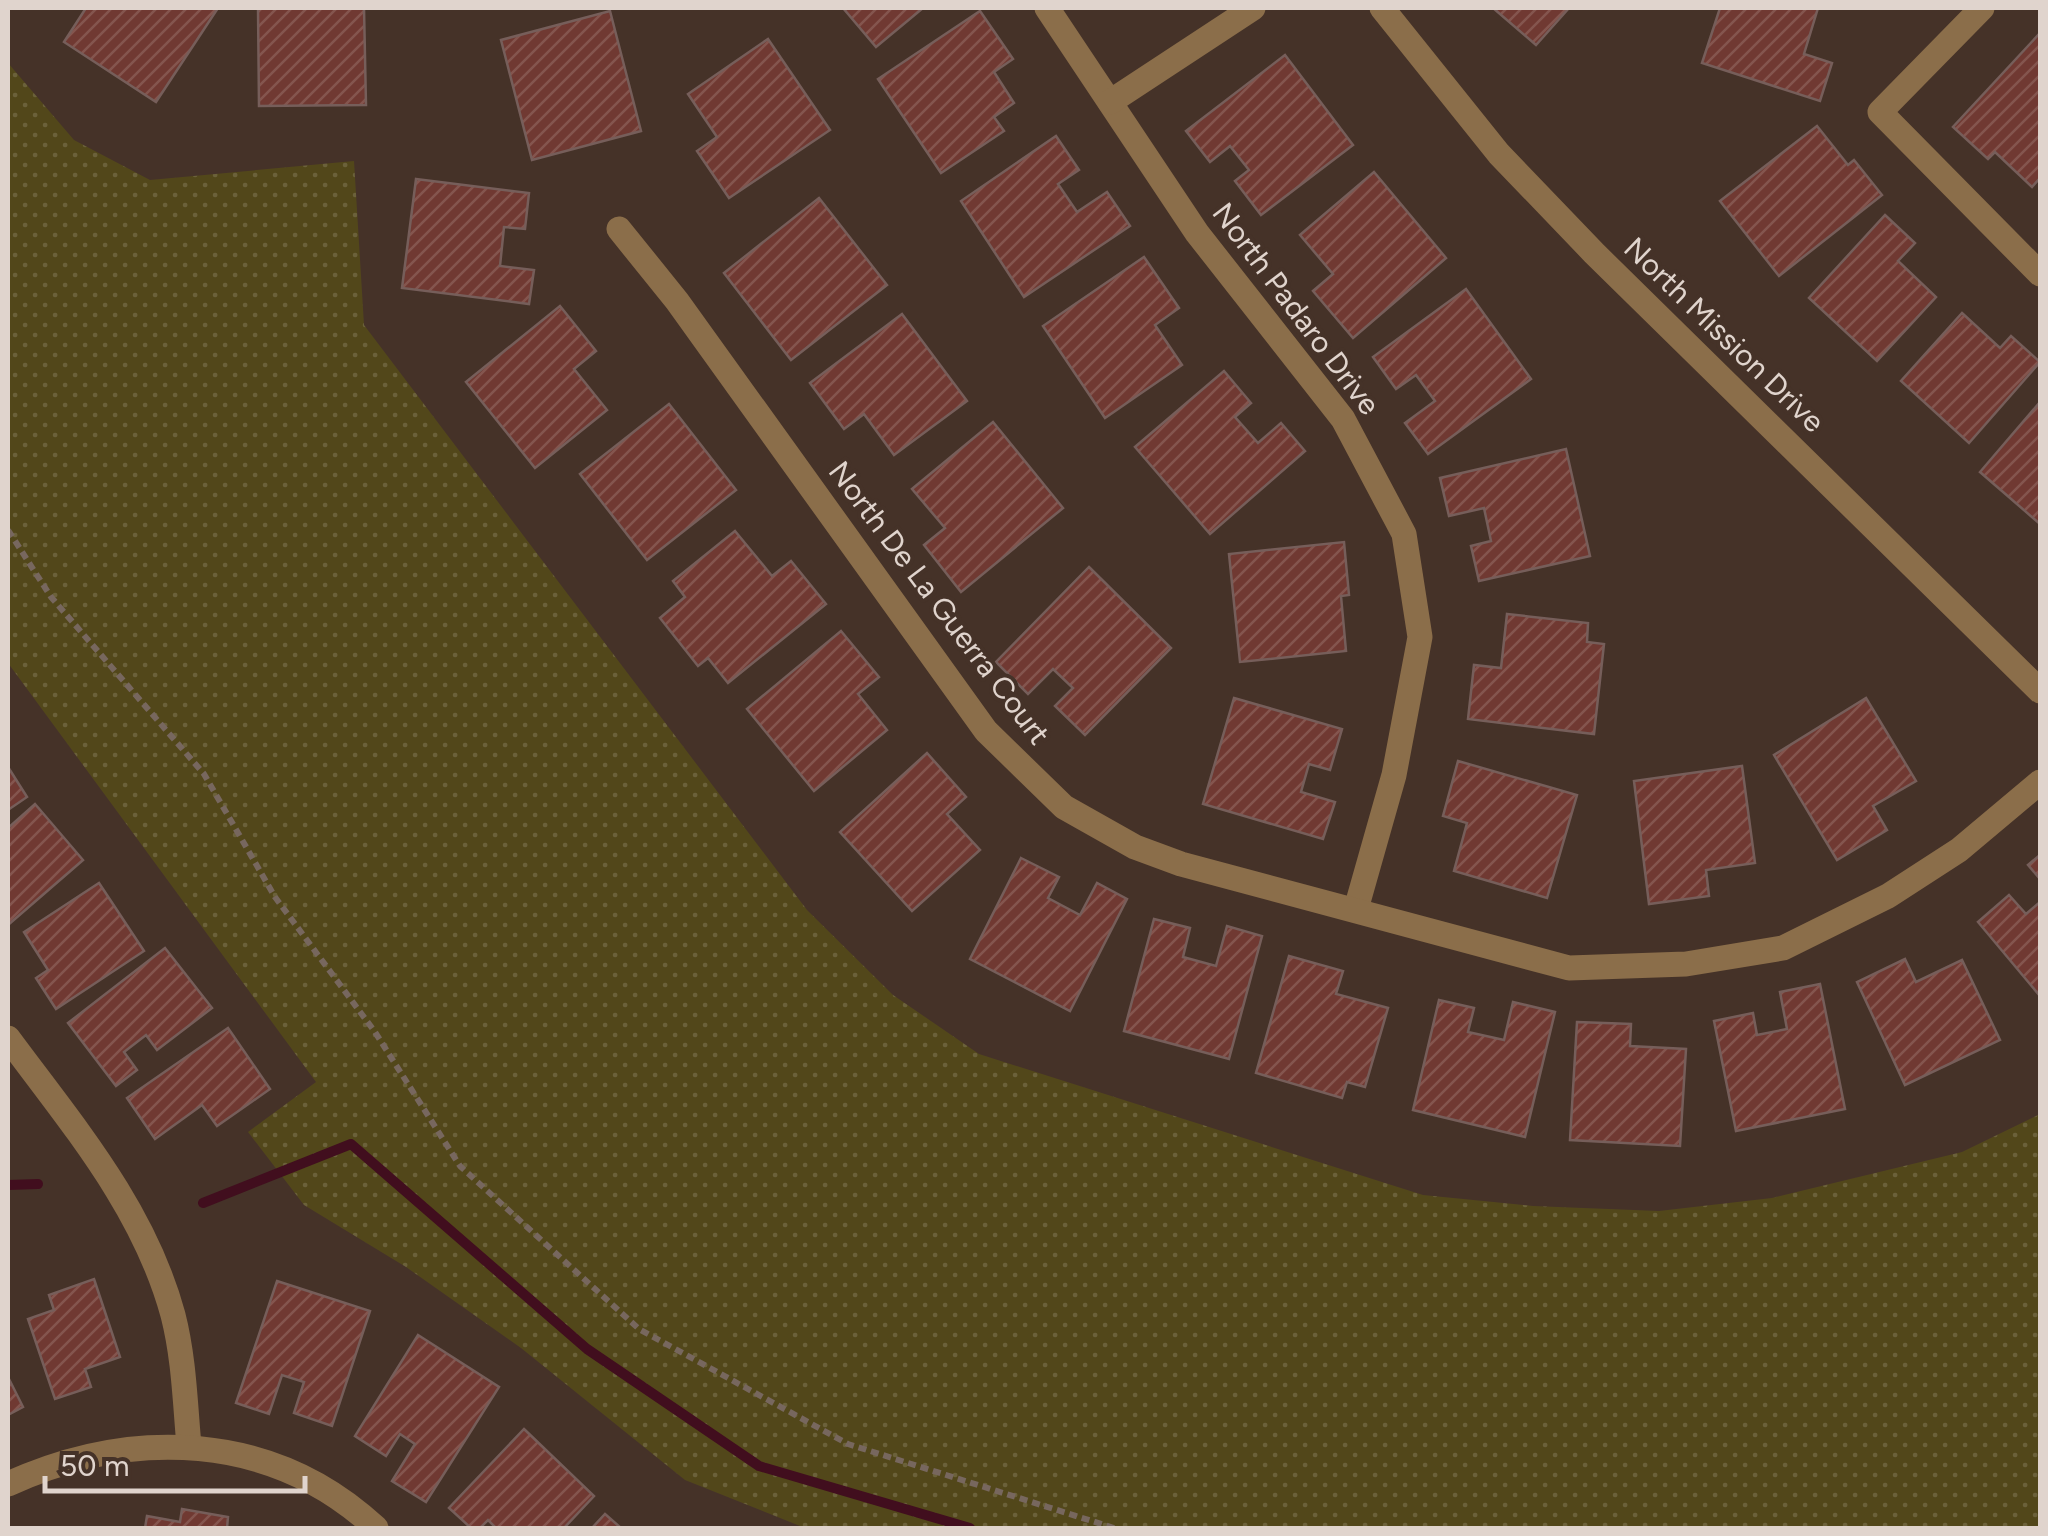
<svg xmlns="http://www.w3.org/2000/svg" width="2048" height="1536" font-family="Figtree,sans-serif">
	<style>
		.grass { fill: url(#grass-dots) }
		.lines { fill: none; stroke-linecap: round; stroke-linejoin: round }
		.stream { stroke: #410e1e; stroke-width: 10 }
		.building { fill: url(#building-hatch); stroke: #765e5a; stroke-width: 2.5 }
		.path { stroke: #77675e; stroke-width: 6; stroke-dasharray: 8 5; stroke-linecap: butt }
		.minor { stroke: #8b6e4a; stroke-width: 25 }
		.labels { text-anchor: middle; stroke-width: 8; stroke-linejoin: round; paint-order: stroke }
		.street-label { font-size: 30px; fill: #e0d4cd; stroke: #453228 }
	</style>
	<defs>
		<pattern id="grass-dots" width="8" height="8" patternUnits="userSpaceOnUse" patternTransform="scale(2.5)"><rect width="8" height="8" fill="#52471a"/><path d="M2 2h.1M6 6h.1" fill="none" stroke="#6b613a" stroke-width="1.8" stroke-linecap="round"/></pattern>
		<pattern id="building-hatch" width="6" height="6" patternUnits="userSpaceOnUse" patternTransform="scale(2.5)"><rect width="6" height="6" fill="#703932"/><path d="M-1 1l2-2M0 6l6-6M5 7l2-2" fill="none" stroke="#84554e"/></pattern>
	</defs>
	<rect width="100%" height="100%" fill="#453228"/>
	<!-- grass -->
	<polygon class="grass" points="8,63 74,140 150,180 354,161 364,325 807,910 893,995 979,1054 1423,1195 1533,1206 1659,1211 1772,1198 1962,1152 2040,1114 2040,1528 805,1528 685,1480 521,1348 406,1267 304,1205 248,1132 316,1082 8,663"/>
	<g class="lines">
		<!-- stream -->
		<g class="stream">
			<polyline points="8,1185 38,1184"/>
			<polyline points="203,1203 351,1144 587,1349 759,1466 970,1528"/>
		</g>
	</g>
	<!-- building -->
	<g class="building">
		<polygon points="86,8 218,8 156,102 64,42"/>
		<polygon points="258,8 364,8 366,105 259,106"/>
		<polygon points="843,8 923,8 876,47"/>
		<polygon points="1493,8 1569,8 1536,45"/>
		<polygon points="1720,8 1818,8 1804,54 1832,63 1820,101 1702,63"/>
		<polygon points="610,11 641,131 532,160 501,40"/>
		<polygon points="980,11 1013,59 994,72 1014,103 994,117 1004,131 941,173 878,79"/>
		<polygon points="2040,33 2040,178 2032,187 1995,152 1988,159 1953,127"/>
		<polygon points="768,39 830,130 729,198 697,151 717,137 688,94"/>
		<polygon points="1285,55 1353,145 1261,215 1235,181 1249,170 1230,146 1210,162 1186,131"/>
		<polygon points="1817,126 1848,165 1854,160 1882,195 1779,276 1720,201"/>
		<polygon points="1056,136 1079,170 1058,184 1077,212 1107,192 1130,226 1024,297 961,201"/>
		<polygon points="1374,172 1446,258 1353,338 1313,291 1333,274 1300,235"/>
		<polygon points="416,179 529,193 525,229 504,227 500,266 534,270 529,304 402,288"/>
		<polygon points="819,198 887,285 791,360 724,273"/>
		<polygon points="1885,215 1915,243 1898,261 1936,297 1877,361 1809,298"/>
		<polygon points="1144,257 1179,308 1155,325 1182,365 1105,418 1043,326"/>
		<polygon points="1466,289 1531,379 1428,454 1405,423 1435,401 1416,375 1396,389 1373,357"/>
		<polygon points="560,306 596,351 574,369 607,410 535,468 466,382"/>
		<polygon points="1962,313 2000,348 2011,336 2040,362 1969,443 1901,381"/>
		<polygon points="902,314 967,401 894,455 864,414 844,429 810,383"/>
		<polygon points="1224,371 1251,403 1235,417 1258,443 1281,423 1305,451 1210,534 1135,447"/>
		<polygon points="2040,402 2040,524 1980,472"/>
		<polygon points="669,404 736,490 647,560 580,474"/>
		<polygon points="993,422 1063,508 961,592 924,545 945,528 912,489"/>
		<polygon points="1566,449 1590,556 1479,581 1471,546 1491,541 1484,508 1449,516 1440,478"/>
		<polygon points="735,531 772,576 791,561 826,604 728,683 708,658 698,666 660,618 685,597 673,581"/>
		<polygon points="1344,542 1349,595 1341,596 1346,651 1240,662 1229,554"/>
		<polygon points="1089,567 1171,648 1085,735 1055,706 1073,688 1053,669 1028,694 996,662"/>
		<polygon points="1507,614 1588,623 1587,642 1604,644 1594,734 1468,719 1474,665 1501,668"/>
		<polygon points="841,631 879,677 858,694 887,730 814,791 747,709"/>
		<polygon points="1234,698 1342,729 1330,770 1309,764 1301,792 1335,802 1323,839 1203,804"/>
		<polygon points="1866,698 1916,781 1873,806 1887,830 1837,860 1774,755"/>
		<polygon points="927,753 966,797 947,814 980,850 912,911 840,832"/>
		<polygon points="1458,761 1577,795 1547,898 1454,871 1467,823 1443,816"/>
		<polygon points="1742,766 1755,863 1706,870 1709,896 1649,904 1634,781"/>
		<polygon points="8,767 27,797 8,810"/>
		<polygon points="35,804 83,860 8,925 8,828"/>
		<polygon points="2040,855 2040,879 2028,865"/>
		<polygon points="1021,858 1059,877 1048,898 1080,915 1097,883 1127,899 1070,1011 970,959"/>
		<polygon points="99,883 144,951 56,1009 36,978 48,970 24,932"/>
		<polygon points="2009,895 2026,914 2040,902 2040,996 1978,922"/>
		<polygon points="1154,919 1190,928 1183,957 1216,966 1227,926 1262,936 1229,1059 1124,1031"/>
		<polygon points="165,948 212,1008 157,1050 146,1035 124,1052 137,1070 116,1086 68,1023"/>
		<polygon points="1289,956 1343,971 1336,994 1388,1008 1365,1087 1347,1082 1342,1098 1256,1073"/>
		<polygon points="1905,959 1916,982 1962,960 2000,1040 1905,1085 1857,982"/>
		<polygon points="1820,984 1845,1109 1736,1131 1714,1021 1753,1013 1757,1035 1787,1029 1780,992"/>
		<polygon points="1439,1000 1474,1008 1468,1032 1504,1040 1513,1002 1555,1012 1525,1137 1413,1110"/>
		<polygon points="1577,1022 1631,1024 1630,1046 1686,1049 1680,1146 1570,1140"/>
		<polygon points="228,1028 270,1089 217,1126 202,1105 155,1139 127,1098"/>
		<polygon points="94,1279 120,1357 85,1369 91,1387 55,1399 28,1319 54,1310 49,1295"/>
		<polygon points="277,1281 370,1311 332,1426 294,1413 304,1382 282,1375 269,1414 236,1403"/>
		<polygon points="418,1335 499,1387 426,1502 392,1481 415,1444 400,1434 386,1456 355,1436"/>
		<polygon points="8,1377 23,1407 8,1415"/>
		<polygon points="524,1429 594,1496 564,1528 496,1528 488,1520 480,1528 471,1528 449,1508"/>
		<polygon points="182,1509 228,1517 227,1528 145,1528 147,1516 180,1522"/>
		<polygon points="605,1514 621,1528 592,1528"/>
	</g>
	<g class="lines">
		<!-- path -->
		<g class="path">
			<polyline points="8,530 51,597 204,774 275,897 375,1032 460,1166 639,1329 848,1444 1114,1528"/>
			<polyline points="2039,1528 2040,1528"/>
		</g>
		<!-- minor -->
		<g class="minor">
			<polyline points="1047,8 1197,233 1343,419 1404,534 1420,637 1394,775 1356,909"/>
			<polyline points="1382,8 1499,154 1594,253 2040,691"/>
			<polyline points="1982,8 1880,112 2040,274"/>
			<polyline points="1110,102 1253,8"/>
			<polyline points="619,229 677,301 986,731 1064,807 1135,847 1181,864 1569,968 1686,964 1783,948 1888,896 1959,850 2040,782"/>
			<path d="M8 1038C73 1126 144 1208 173 1315 184 1358 185 1402 189 1446"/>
			<path d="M8 1484C131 1428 272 1431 376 1528"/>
		</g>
	</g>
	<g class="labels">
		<!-- street labels -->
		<g class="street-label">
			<text transform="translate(1296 309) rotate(53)" y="10">North Padaro Drive</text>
			<text transform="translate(1724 335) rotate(44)" y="10">North Mission Drive</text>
			<text transform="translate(939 603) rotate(53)" y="10">North De La Guerra Court</text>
		</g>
	</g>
	<!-- border -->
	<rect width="2048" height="1536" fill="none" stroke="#e0d4cd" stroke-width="20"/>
	<!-- scale -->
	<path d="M45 1476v15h260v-15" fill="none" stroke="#e0d4cd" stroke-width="5"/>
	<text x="60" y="1476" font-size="30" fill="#e0d4cd" stroke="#453228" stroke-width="8" paint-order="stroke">50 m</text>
</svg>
